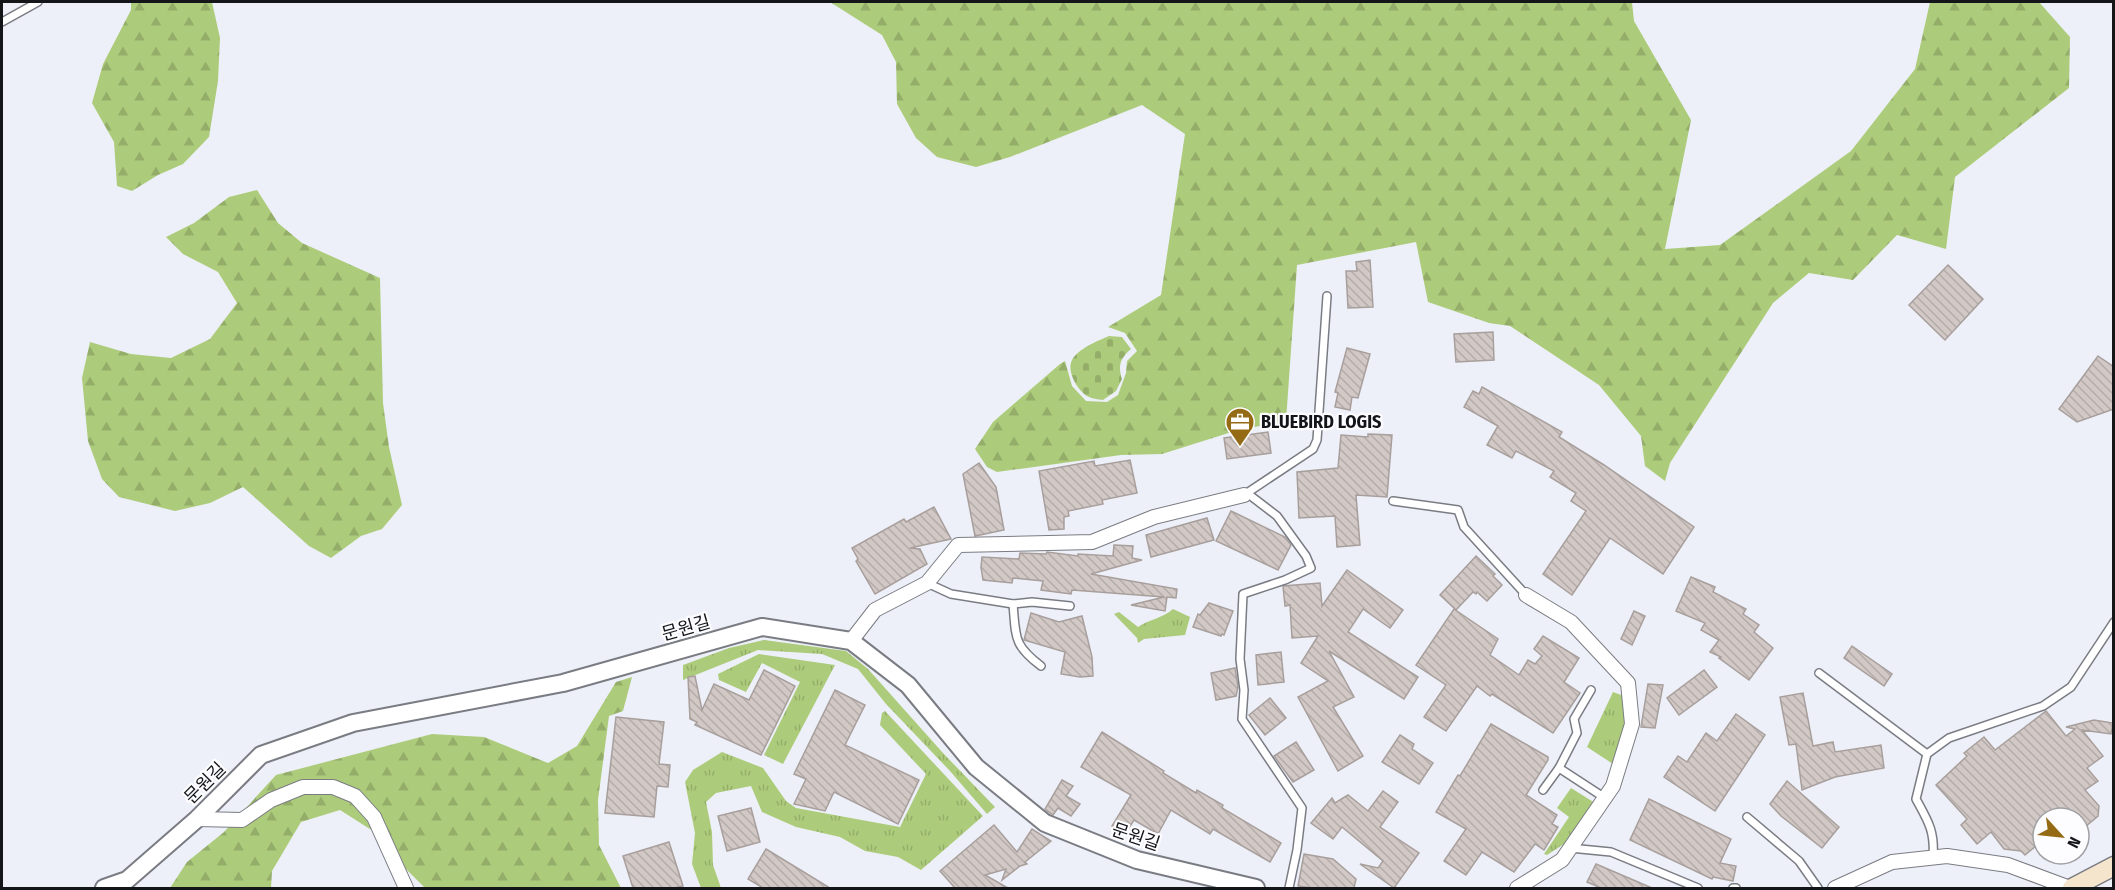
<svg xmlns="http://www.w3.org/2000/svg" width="2115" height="890" font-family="'Fira Sans Condensed','Noto Sans KR',sans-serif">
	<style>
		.grass { fill: url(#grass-tufts) }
		.forest { fill: url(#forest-firs) }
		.cemetery { fill: url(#cemetery-stones) }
		.building { fill: url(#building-back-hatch); stroke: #a89f9c; stroke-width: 1.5 }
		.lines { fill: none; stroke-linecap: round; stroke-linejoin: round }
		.service-casing { stroke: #7a7c83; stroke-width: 10 }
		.minor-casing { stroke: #7a7c83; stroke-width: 16 }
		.tertiary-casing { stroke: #7a7c83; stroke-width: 20 }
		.secondary-casing { stroke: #7a7c83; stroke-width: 21 }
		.service { stroke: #fff; stroke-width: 7 }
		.minor { stroke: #fff; stroke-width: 14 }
		.tertiary { stroke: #fff; stroke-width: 16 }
		.secondary { stroke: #f5e5cc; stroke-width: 18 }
		.labels { text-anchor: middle; stroke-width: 4.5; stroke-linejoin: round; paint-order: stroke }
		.poi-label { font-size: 18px; font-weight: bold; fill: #141518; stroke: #fdfdff; text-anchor: start }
		.street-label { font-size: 18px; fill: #141518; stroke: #fdfdff }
	</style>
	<defs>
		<pattern id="grass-tufts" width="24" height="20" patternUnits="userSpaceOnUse" patternTransform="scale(1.5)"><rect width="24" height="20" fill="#adcc7b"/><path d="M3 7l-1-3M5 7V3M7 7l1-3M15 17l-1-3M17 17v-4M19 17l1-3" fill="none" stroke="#94ae6a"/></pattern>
		<pattern id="forest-firs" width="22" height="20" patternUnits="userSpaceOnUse" patternTransform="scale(1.5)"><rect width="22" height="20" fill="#adcc7b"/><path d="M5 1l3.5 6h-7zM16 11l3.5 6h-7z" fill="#94ae6a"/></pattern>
		<pattern id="cemetery-stones" width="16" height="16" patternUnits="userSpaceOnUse" patternTransform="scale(1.5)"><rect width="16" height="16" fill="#adcc7b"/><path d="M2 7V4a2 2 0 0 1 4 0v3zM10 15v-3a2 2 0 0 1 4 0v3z" fill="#94ae6a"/></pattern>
		<pattern id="building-back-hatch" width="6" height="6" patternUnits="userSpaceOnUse" patternTransform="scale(1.5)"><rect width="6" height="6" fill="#d2c9c6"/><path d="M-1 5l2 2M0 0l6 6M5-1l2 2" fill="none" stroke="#b3aca9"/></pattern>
	</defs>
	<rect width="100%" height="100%" fill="#edf0f8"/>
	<!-- grass -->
	<g class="grass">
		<path d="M1173 609 1190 617 1185 635 1144 639 1138 643 1137 638 1114 614 1119 612 1138 627C1150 619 1163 618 1173 609Z"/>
		<polygon points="764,640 846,651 868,669 943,753 995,807 987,814 950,771 886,704 858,669 822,654 758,650 683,680 683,665 729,648"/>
		<polygon points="759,654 835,665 783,764 764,755 800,682 762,663 746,692 719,680 718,674"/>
		<polygon points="1613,692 1624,696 1628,726 1613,764 1587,747"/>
		<polygon points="885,711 983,816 921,870 898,857 865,851 840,837 796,827 762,812 751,786 716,793 706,802 712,832 713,865 721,888 701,888 692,864 695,833 685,782 693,770 722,752 763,768 786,801 796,808 900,827 926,774 880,725 882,713"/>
		<polygon points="1571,788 1595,803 1567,842 1547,855 1544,854 1569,817 1557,808"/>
	</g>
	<!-- forest -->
	<g class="forest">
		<polygon points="131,2 212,2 220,38 218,81 209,137 183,164 158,175 132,191 117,186 114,142 92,103 103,64 131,10"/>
		<polygon points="830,2 1632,2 1634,21 1691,120 1665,249 1720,245 1851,151 1915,69 1930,2 2039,2 2070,37 2069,88 1955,177 1946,249 1897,235 1853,280 1809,273 1773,303 1670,463 1665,481 1645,466 1641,436 1599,385 1510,326 1489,323 1428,302 1416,242 1297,265 1286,421 1238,430 1162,454 1121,455 997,472 987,467 975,449 993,422 1060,364 1065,361 1072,386 1086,401 1107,402 1118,395 1126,373 1127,361 1137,351 1125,333 1108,327 1161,295 1185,134 1142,105 1010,157 976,167 937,157 916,138 897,104 896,62 882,35"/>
		<polygon points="257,190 278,223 302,243 380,278 383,403 389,447 402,505 382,529 361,536 331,558 309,546 243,487 210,503 175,511 119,497 102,479 88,441 82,378 90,342 131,354 171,358 210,339 237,303 218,272 183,254 166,237 194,223 229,197"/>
		<polygon points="632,677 623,711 609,716 598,800 599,845 621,888 425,888 406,869 384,838 340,810 301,822 272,871 271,888 170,888 187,862 224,832 276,775 432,734 484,737 548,763 577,746 616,682"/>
	</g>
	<!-- cemetery -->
	<path class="cemetery" d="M1109 336 1122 337 1131 349C1120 359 1118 365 1122 379L1116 391 1103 400C1099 399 1093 399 1089 397 1078 392 1066 371 1072 360 1078 349 1097 341 1109 336Z"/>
	<!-- building -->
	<g class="building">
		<polygon points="1370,260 1373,307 1348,308 1346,271 1357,271 1356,262"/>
		<polygon points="1948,265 1983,299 1945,340 1909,305"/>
		<polygon points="1493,332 1494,360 1456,362 1454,334"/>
		<polygon points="1347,348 1370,354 1358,398 1352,397 1350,410 1335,407 1338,393 1335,392"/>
		<polygon points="2098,356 2114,367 2114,409 2077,422 2059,409"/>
		<polygon points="1482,387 1562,432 1559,437 1604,465 1694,527 1663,574 1610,538 1572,595 1543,574 1586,511 1571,501 1576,493 1550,477 1554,471 1516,451 1512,458 1487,445 1498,426 1464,407 1473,391 1479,394"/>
		<polygon points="1268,432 1271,453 1227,459 1224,438"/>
		<polygon points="1368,434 1392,435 1387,497 1356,495 1360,545 1337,547 1335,516 1299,518 1297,472 1338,468 1341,435 1368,437"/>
		<polygon points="1130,460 1137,493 1102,500 1103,504 1068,511 1069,516 1064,517 1064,529 1049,530 1039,471 1094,461 1095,466"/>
		<polygon points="979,463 996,487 1004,530 975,536 963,474"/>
		<polygon points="934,507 951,539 910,548 920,549 927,564 875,594 856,561 858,559 852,548 904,519 906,522"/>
		<polygon points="1231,511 1285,537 1291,545 1278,570 1216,541"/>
		<polygon points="1207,518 1214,540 1151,557 1146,535"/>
		<polygon points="1114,545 1133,546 1132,558 1142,560 1091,574 1177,589 1176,598 1167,597 1165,611 1131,605 1164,597 1072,590 1071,594 1041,590 1043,581 1013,578 1012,583 983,580 981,567 982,557 1019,559 1020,553 1046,554 1047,552 1078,556 1078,554 1113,556"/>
		<polygon points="1476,556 1495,574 1493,576 1502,585 1487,601 1477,592 1476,594 1473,592 1456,610 1440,595"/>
		<polygon points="1347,570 1403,610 1390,628 1363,609 1348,632 1418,677 1404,699 1329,651 1354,697 1333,707 1363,756 1338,771 1298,697 1328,681 1301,663 1318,636 1292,638 1290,605 1285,606 1283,586 1320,583 1322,606"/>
		<polygon points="1691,577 1715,587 1713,592 1746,609 1743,614 1759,625 1754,632 1773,648 1749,680 1719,658 1721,657 1710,652 1719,640 1701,630 1705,623 1676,611"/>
		<polygon points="1209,603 1233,611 1224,635 1222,634 1221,636 1193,627 1198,614 1200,615"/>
		<polygon points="1454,609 1498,639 1490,655 1519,675 1528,660 1535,664 1542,656 1534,649 1543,636 1579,658 1564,682 1580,693 1553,733 1492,694 1490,696 1477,686 1446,731 1424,717 1446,685 1416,665"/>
		<polygon points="1634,611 1645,616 1632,645 1621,639"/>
		<polygon points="1031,613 1059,622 1082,616 1092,657 1093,676 1080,677 1061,674 1065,652 1024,640"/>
		<polygon points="1852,646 1892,674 1884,686 1844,658"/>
		<polygon points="1281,652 1284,682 1258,685 1256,655"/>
		<polygon points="1235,668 1238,687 1236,696 1216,700 1211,673"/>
		<polygon points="764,670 795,686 761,755 695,725 697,722 690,719 688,677 695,676 702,710 714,684 749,700"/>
		<polygon points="1704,670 1717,687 1679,715 1667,698"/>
		<polygon points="1648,684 1663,685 1655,728 1641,727"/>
		<polygon points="835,690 865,705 845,745 919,780 898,824 834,792 825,811 794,804 806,779 794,774"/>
		<polygon points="1803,693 1813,746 1833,742 1835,752 1881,745 1884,768 1835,777 1802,790 1796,744 1789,745 1780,697"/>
		<polygon points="1270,698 1286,718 1265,735 1249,715"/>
		<polygon points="2046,711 2066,736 2075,729 2066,727 2094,720 2113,723 2111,734 2082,730 2103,756 2087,768 2098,781 2085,790 2099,806 2098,816 2079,832 2079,818 2043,818 2043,840 2025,855 2021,851 2004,849 1991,832 1977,844 1961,825 1967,819 1936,785 1967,756 1964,753 1984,737 1995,750"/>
		<polygon points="1736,714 1765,735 1715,811 1664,777 1678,756 1687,762 1706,733 1717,741"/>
		<polygon points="616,717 664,722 659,764 670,765 668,787 657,786 654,817 605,813"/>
		<polygon points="1491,724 1548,757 1548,760 1526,795 1557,815 1552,824 1558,827 1544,850 1535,844 1514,872 1482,852 1466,875 1444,861 1466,829 1436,812 1458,775 1460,776"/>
		<polygon points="1102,732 1164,771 1163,773 1196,793 1197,790 1223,805 1222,808 1281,843 1270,862 1213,829 1210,834 1171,810 1158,834 1134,820 1125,834 1112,826 1131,795 1081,767"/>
		<polygon points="1400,735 1414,744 1412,749 1433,763 1419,784 1382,762"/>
		<polygon points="1296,742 1314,770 1293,782 1274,756"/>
		<polygon points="1062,780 1073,786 1066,796 1080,804 1071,816 1058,808 1053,815 1045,809"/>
		<polygon points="1787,781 1839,827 1822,848 1781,816 1770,804"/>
		<polygon points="1383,791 1398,802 1380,827 1419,853 1394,888 1360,864 1378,868 1383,861 1342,827 1333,839 1311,823 1332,798 1335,803 1348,795 1368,811"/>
		<polygon points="1649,799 1731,839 1720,863 1736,866 1733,881 1713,877 1712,879 1630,840"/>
		<polygon points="751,808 760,842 727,851 718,816"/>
		<polygon points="994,825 1017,852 1032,829 1051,841 1025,862 1027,864 1020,866 1002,880 1006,869 985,875 1008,888 955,888 940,871"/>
		<polygon points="669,842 683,886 674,888 633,888 623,856"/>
		<polygon points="766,849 830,888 763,888 748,879"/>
		<polygon points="1304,854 1333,859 1356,879 1354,888 1311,888 1298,886"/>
		<polygon points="1596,864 1652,888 1601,888 1587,882"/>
	</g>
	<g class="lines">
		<!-- service casing -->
		<g class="service-casing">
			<g id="service">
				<polyline points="2,22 38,2"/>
				<polyline points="1247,493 1277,516 1306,556 1311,568 1285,580 1243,594 1240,659 1244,690 1242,719 1302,808 1297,850 1289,888"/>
				<polyline points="1244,495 1313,449 1317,440 1327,296"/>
				<polyline points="1393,501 1458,510 1464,527 1526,595"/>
				<polyline points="927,583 951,594 1013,604 1032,602 1070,606"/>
				<path d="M1013 604C1016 637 1013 645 1041 666"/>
				<polyline points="1819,673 1927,754"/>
				<polyline points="1559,768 1605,798"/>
				<polyline points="1543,790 1559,768 1577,733 1574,719 1591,690"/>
				<polyline points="1747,817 1799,861 1818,888"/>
				<polyline points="1570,848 1611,852 1698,888"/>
				<path d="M1933 857C1935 831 1928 821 1916 799L1927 754 1949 738 2043 706 2071 687 2114 622"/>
				<polyline points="1733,888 1736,888"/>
			</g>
		</g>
		<!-- minor casing -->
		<g class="minor-casing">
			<g id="minor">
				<polyline points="851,641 875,610 927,583 958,545 1092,542 1154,517 1244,495"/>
				<polyline points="197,819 242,820 271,800 303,787 333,787 355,796 374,817 406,888"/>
				<polyline points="1517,888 1562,860 1613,786 1632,724 1628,683 1571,622 1526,595"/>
				<polyline points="1835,888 1892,862 1947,856 2008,865 2070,888"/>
			</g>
		</g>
		<!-- tertiary casing -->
		<g class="tertiary-casing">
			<polyline id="tertiary" points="104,888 127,880 197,819 261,755 353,723 563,683 762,627 851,641 908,685 976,767 1045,823 1137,860 1256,888"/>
		</g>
		<!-- secondary casing -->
		<g class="secondary-casing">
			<polyline id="secondary" points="2072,888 2114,866"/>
		</g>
		<!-- service -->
		<use href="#service" class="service"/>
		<!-- minor -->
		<use href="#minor" class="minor"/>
		<!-- tertiary -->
		<use href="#tertiary" class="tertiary"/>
		<!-- secondary -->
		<use href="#secondary" class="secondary"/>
	</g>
	<!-- icons -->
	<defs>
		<g id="office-pin" transform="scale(1.5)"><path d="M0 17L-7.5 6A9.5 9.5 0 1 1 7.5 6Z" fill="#946a15" stroke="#fdfdff"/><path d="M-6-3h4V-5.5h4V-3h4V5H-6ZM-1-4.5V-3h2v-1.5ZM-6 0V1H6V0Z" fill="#fff"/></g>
	</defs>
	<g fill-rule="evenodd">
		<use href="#office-pin" x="1240" y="422"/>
	</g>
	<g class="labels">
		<!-- poi labels -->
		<g class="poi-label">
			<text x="1261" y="428">BLUEBIRD LOGIS</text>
		</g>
		<!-- street labels -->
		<g class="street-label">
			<text transform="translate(686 628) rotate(-16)" y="6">문원길</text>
			<text transform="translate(205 783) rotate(-45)" y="6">문원길</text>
			<text transform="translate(1136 837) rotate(19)" y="6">문원길</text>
		</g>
	</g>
	<!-- border -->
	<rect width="2115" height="890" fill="none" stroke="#141518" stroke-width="6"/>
	<!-- north arrow -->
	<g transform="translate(2061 836) rotate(117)"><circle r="28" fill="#fdfdff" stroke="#a0a0a3" stroke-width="1.5"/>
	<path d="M0-4.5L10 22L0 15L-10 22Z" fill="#946a15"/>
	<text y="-9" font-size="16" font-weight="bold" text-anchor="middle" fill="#141518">N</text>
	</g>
</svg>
